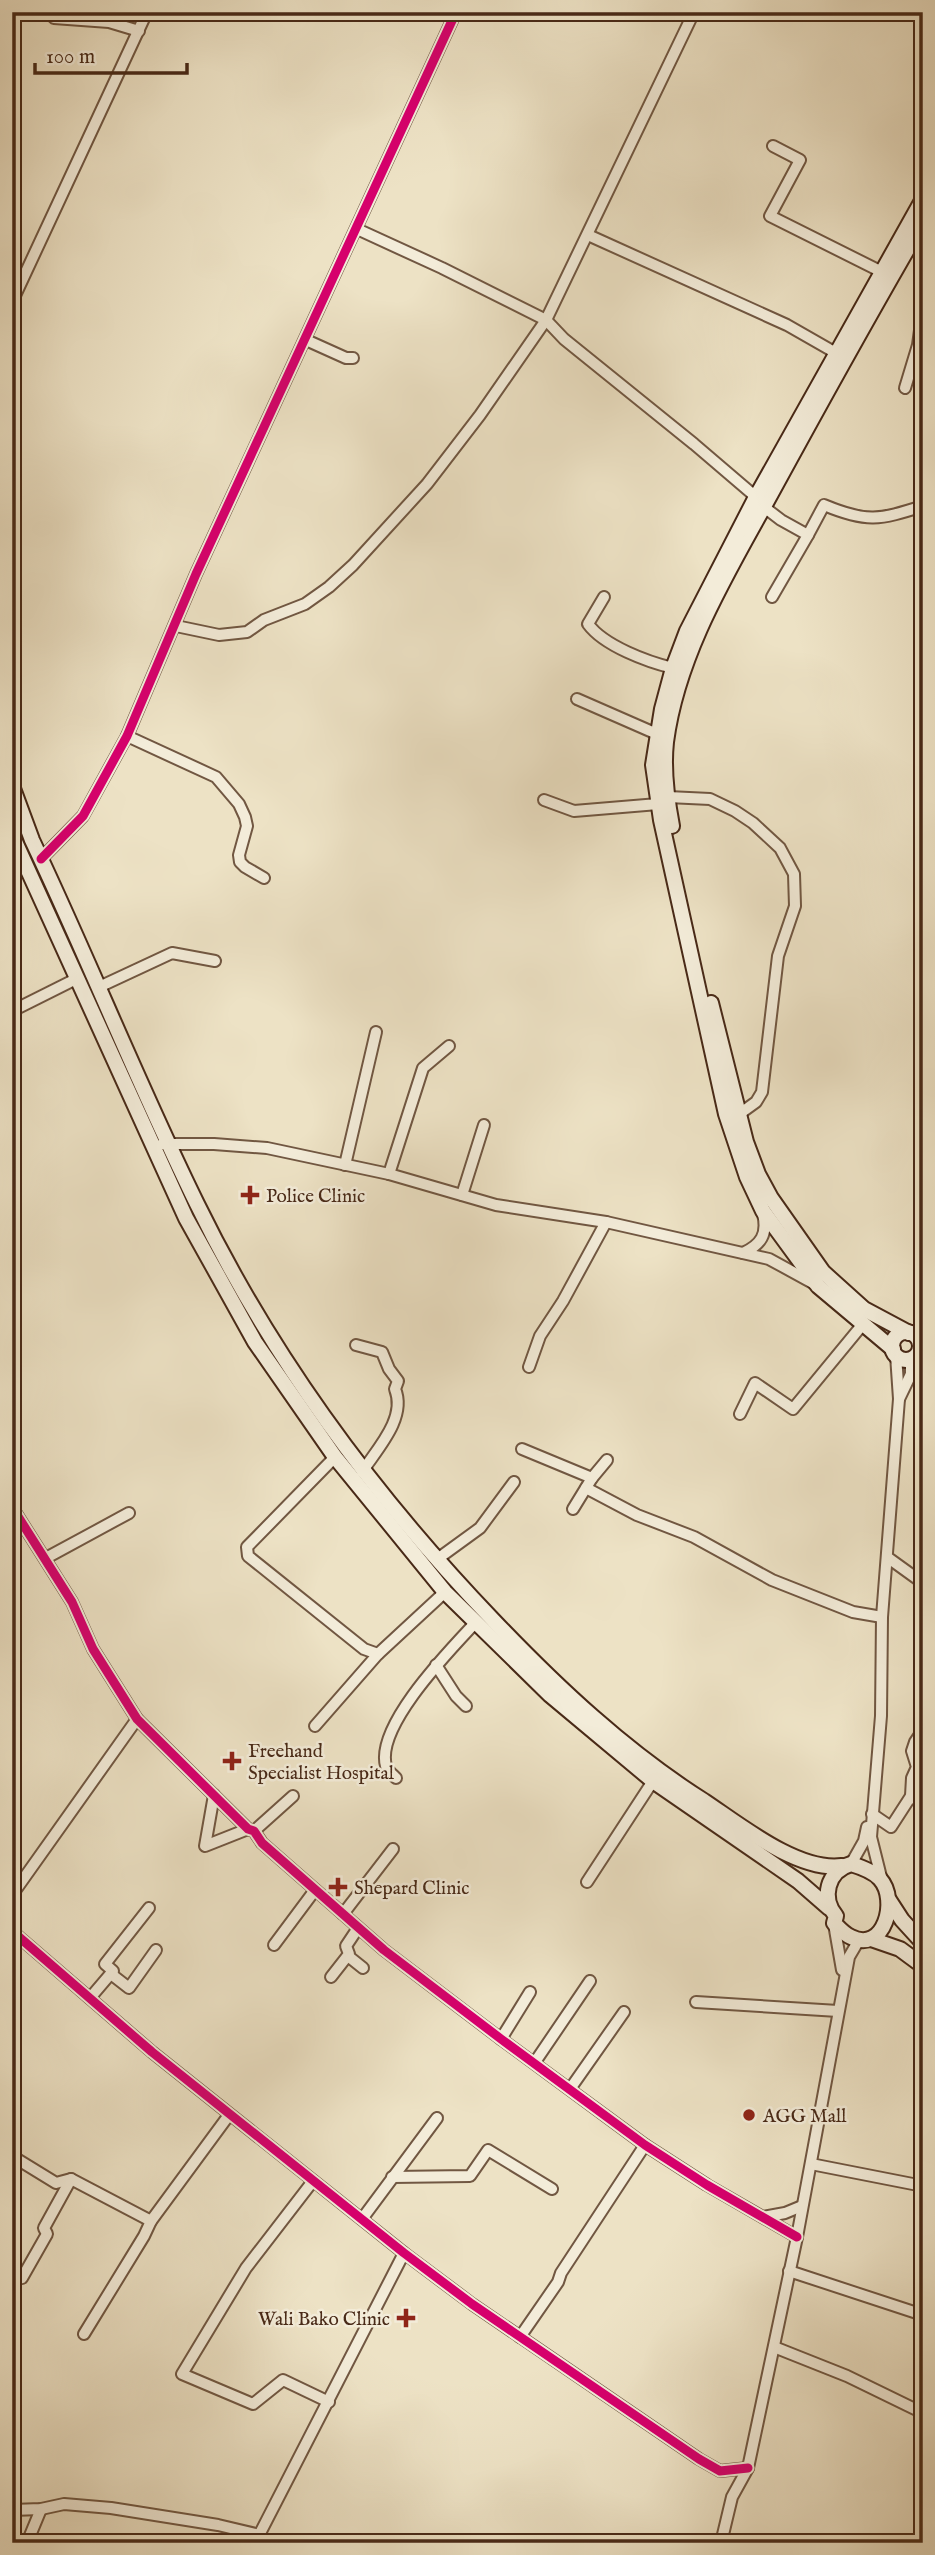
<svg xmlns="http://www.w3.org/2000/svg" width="935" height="2555" font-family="'IM FELL English',serif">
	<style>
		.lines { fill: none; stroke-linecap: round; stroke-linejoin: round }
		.minor-casing { stroke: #715742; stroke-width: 14 }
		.secondary-casing { stroke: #482917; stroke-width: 18 }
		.minor { stroke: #f3ecd9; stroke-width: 10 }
		.secondary { stroke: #f3ecd9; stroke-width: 14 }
		.cycleway-casing { stroke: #f3ecd9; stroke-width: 13 }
		.cycleway { stroke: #d6006c; stroke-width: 9 }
		.poi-dot { fill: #8f2418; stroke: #f3ecd9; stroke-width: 2.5 }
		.labels { text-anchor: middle; stroke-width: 5; stroke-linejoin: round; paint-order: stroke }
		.poi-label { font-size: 19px; fill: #482917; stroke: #f3ecd9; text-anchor: start }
	</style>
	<rect width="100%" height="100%" fill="#ede2c5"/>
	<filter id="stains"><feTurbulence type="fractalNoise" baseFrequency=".00286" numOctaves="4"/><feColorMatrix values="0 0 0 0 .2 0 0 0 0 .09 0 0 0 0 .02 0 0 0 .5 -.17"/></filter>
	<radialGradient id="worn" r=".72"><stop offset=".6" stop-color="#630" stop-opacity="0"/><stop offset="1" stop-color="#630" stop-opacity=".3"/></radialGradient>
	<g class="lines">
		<!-- minor casing -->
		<g class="minor-casing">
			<g id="minor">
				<polyline points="54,18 109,22 139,31"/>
				<polyline points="773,146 800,160 770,216 882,272"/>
				<polyline points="357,229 442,268 546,320 564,339 694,444 756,497 764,507 781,520 808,535 772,597"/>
				<polyline points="588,235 787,325 836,353"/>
				<polyline points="12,302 147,12"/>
				<polyline points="306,340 346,358 353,358"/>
				<polyline points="905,388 918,345 923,308"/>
				<path d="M808 535 824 505C867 523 879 520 923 506"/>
				<path d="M604 597 588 624C604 646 648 662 673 668"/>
				<polyline points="176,626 219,635 247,632 264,620 305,604 329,587 353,565 427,484 480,415 546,320 694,12"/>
				<polyline points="577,699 657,734"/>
				<polyline points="127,736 216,777 239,804 245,817 247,826 239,855 240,862 245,867 264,878"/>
				<polyline points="668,797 710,799 735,811 753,823 780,848 794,874 795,906 778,956 762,1092 756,1102 738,1115"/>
				<polyline points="544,800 574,811 658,804"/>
				<polyline points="41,859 83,816 127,736 196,574 456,12"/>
				<polyline points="99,987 172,953 215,961"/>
				<polyline points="12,1011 76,979"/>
				<polyline points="162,1144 214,1144 267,1148 389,1174 496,1205 606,1222 769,1259 813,1283"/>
				<polyline points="345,1165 376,1032"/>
				<polyline points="389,1174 423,1068 449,1046"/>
				<polyline points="462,1195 484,1125"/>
				<path d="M743 1253C761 1245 768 1234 763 1214"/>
				<polyline points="913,1334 923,1324"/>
				<path d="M356 1345 382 1352 389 1369 398 1381 395 1389C407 1418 377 1449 362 1472"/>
				<polyline points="529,1367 540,1336 563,1301 606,1222"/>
				<polyline points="899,1399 911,1374 911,1360"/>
				<polyline points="740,1414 755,1383 793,1409 863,1324"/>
				<polyline points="522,1449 592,1478"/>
				<polyline points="335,1457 247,1547 248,1556 364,1649 378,1654"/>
				<polyline points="586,1488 637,1515 694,1537 772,1580 853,1612 882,1617"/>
				<polyline points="12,1507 72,1602 93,1649 137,1719 248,1829 254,1831 262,1843 384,1950 501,2039 645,2145 707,2185 797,2237"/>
				<polyline points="573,1509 592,1478 607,1460"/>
				<polyline points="887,1557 923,1583"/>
				<polyline points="46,1558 129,1513"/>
				<polyline points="436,1560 480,1528 514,1482"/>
				<polyline points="436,1665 456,1696 466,1706"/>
				<polyline points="315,1726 378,1654 445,1592"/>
				<path d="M396 1778C392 1774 388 1771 386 1766 375 1726 450 1650 476 1622"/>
				<polyline points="214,1795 205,1846 248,1829"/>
				<polyline points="911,1796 923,1805"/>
				<polyline points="872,1814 891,1827 911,1796 912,1778 917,1767 912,1751 915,1742 923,1730"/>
				<polyline points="254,1831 293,1796"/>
				<polyline points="851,1864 864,1841 867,1827"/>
				<polyline points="882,1881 871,1837 881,1716 882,1617 899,1399 896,1355"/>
				<polyline points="587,1882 653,1781"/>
				<polyline points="12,1895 137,1719"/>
				<polyline points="343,1914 393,1849"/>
				<polyline points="834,1924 842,1970"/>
				<polyline points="12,1931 152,2052 404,2253 472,2304 699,2459 720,2471 748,2468"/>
				<polyline points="274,1945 315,1890"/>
				<polyline points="348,1956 363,1968"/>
				<polyline points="111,1974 129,1988 156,1950"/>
				<polyline points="331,1977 349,1954 346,1946 358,1928"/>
				<polyline points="90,1998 113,1971 105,1964 149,1908"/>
				<polyline points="696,2002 838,2011"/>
				<polyline points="501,2039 530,1992"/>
				<polyline points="535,2062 590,1981"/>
				<polyline points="570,2089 624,2012"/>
				<polyline points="12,2156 56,2183 71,2179 151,2221 229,2115"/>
				<polyline points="811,2164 923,2186"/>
				<polyline points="392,2177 470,2176 488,2150 552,2189"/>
				<polyline points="313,2181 246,2268 182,2374 253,2404 283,2380 329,2402"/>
				<polyline points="763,2217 785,2213 802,2206"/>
				<polyline points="362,2219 437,2118"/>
				<polyline points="789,2271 923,2315"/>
				<polyline points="12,2274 22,2278 47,2234 44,2228 71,2179"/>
				<polyline points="84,2334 144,2236 151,2221"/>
				<polyline points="520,2337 558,2282 561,2273 645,2145"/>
				<polyline points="774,2347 847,2376 923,2413"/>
				<polyline points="12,2510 41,2509 64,2504 111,2508 218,2525 260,2535"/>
				<polyline points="27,2543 41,2509"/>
				<polyline points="255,2543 404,2253"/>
				<polyline points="721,2543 732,2497 748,2468 797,2237 849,1957 859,1940"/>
			</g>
		</g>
		<!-- secondary casing -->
		<g class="secondary-casing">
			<g id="secondary">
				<path d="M12 786 32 840C89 960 138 1084 197 1204 273 1360 374 1496 494 1621 557 1687 626 1752 704 1801 740 1825 798 1872 842 1866"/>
				<path d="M672 826C667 800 663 769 666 742 678 651 730 569 773 490 822 400 872 310 923 222"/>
				<polyline points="12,835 186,1218 255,1342 335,1457 445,1592 550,1695 653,1781 798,1881 829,1908"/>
				<polyline points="711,1003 746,1142 758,1174 771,1198 823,1272 864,1309 909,1333"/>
				<circle cx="906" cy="1346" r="14"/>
				<polyline points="893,1349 818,1286 763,1211 747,1177 726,1114 661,820 653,765 662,709 673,668 687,631 756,497 923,199"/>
				<path d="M851 1864C861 1867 873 1871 880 1879 899 1900 884 1954 851 1937 844 1934 839 1928 834 1923L836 1916C821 1898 827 1871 851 1864Z"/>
				<polyline points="889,1900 902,1920 923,1943"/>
				<polyline points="871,1939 900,1949 923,1966"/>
			</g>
		</g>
		<!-- minor -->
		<use href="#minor" class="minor"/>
		<!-- secondary -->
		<use href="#secondary" class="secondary"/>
		<!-- cycleway casing -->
		<g class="cycleway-casing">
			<g id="cycleway">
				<polyline points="41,859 83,816 127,736 196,574 456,12"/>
				<polyline points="12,1507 72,1602 93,1649 137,1719 248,1829 254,1831 262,1843 384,1950 501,2039 645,2145 707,2185 797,2237"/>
				<polyline points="12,1931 152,2052 404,2253 472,2304 699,2459 720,2471 748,2468"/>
			</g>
		</g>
		<!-- cycleway -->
		<use href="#cycleway" class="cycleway"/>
	</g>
	<!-- markers -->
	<g class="poi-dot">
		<path d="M246.5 1184.5h7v7h7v7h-7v7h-7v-7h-7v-7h7z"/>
		<path d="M228.5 1750.5h7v7h7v7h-7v7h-7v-7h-7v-7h7z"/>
		<path d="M334.5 1876.5h7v7h7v7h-7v7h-7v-7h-7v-7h7z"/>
		<circle cx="749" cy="2115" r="7"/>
		<path d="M402.5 2307.5h7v7h7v7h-7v7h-7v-7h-7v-7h7z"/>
	</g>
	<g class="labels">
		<!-- poi labels -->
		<g class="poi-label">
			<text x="266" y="1202">Police Clinic</text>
			<text x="248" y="1757">Freehand<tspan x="248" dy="22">Specialist Hospital</tspan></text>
			<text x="354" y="1894">Shepard Clinic</text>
			<text x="763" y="2122">AGG Mall</text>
			<text x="390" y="2325" text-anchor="end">Wali Bako Clinic</text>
		</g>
	</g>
	<!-- margin -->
	<rect width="935" height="2555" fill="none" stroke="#ede2c5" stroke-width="42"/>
	<rect x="14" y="14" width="907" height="2527" fill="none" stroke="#482917" stroke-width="3.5"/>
	<rect x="21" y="21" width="893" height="2513" fill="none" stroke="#482917" stroke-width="2"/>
	<!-- scale -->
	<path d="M35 63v10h152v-10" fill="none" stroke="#482917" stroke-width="3.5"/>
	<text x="46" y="63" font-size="21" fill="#482917" stroke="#f3ecd9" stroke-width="5" paint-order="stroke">100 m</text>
	<rect width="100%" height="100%" filter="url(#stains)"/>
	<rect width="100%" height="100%" fill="url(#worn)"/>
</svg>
